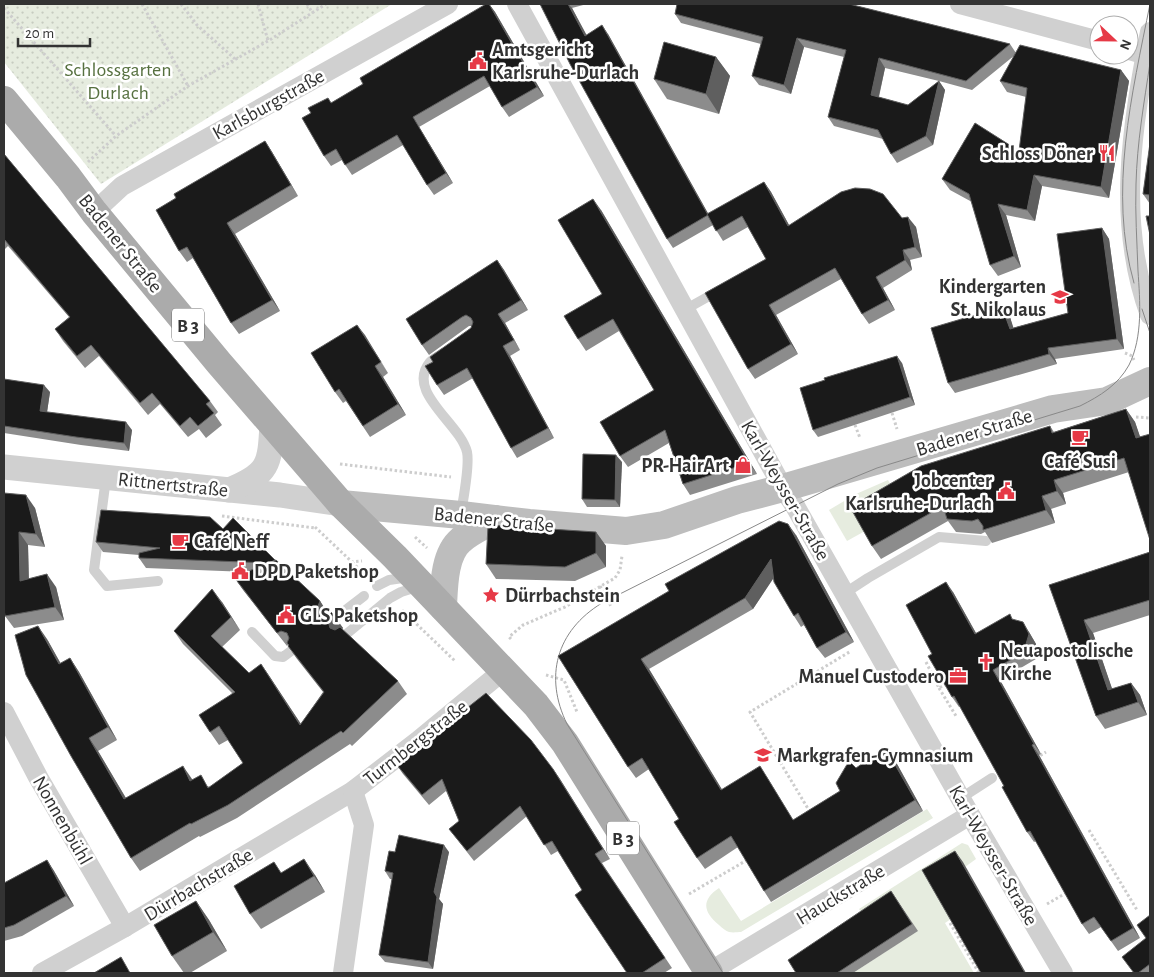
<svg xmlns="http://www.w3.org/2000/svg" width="1154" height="977" font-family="'Alegreya Sans',sans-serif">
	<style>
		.grass { fill: #e6ecdf }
		.park { fill: url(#park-dots) }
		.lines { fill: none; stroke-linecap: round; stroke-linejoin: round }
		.path { stroke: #cdcdcd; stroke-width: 3; stroke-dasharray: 2.5 2.5; stroke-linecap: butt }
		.service { stroke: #d0d0d0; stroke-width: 10 }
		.minor { stroke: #d0d0d0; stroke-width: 20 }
		.tertiary { stroke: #d0d0d0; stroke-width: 25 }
		.secondary { stroke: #bdbdbd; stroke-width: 28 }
		.primary { stroke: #ababab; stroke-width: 28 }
		.tram { stroke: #888; stroke-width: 1 }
		.wall { fill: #8c8c8c; fill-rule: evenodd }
		.shaded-wall { fill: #5f5f5f }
		.building { fill: #1a1a1a; stroke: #5f5f5f }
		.labels { text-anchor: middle; stroke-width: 5; stroke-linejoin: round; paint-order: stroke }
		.shield { fill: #fff; stroke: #707070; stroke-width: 1 }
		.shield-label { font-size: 19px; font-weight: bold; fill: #333 }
		.poi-label { font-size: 20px; font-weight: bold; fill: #333; stroke: #fff; text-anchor: start }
		.park-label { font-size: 20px; fill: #56703f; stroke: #fff }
		.street-label { font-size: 20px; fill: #333; stroke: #fff }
	</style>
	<defs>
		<pattern id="park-dots" width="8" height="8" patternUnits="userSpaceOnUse" patternTransform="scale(1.25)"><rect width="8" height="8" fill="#e6ecdf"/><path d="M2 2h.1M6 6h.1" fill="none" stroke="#c6cbc0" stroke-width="1.8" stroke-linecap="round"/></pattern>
	</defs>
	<rect width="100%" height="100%" fill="#fff"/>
	<!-- grass -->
	<g class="grass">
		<polygon points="888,480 898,498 865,531 847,541 829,510 856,494"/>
		<path d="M927 809 933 818 741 932C738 932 733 933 729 932 726 931 722 928 719 925 703 912 701 900 719 888L741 921Z"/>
		<polygon points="962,843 968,845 976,859 965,867 962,862 951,919 945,923 974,973 853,973 917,931 866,919 859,909"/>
	</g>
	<!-- park -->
	<polygon class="park" points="4,4 392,4 101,184 4,62"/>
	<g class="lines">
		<!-- path -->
		<g class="path">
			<polyline points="142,4 188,86"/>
			<polyline points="181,4 197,25 235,59"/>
			<polyline points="258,4 268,41"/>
			<polyline points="307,4 312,12"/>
			<polyline points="4,8 116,136"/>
			<polyline points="88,162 116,136 188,86 268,41 326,4"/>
			<polyline points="1125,353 1132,356 1134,360"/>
			<polyline points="892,413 897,429"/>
			<polyline points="1136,417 1150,418"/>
			<polyline points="855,425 860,438"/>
			<polyline points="340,464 451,477"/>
			<polyline points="222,516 315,528"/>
			<polyline points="315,527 352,562 362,561"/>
			<polyline points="415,537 427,548"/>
			<polyline points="352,562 365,575"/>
			<polyline points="600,586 612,608"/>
			<polyline points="402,610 455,661"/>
			<polyline points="511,639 509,637 523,625 565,607 615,578 620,570 622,556"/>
			<polyline points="926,662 939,688 946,684"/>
			<polyline points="546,675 564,680 577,712"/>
			<polyline points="939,688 956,716"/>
			<polyline points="1036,758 1046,752"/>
			<polyline points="810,812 750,712 851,651"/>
			<polyline points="1089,830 1137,910"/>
			<polyline points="689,894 747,860"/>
			<polyline points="1047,904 1066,893"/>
			<polyline points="950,923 979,973"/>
		</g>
		<!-- service -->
		<g class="service">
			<polyline points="686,309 720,290"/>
			<path d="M443 353C439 356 433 359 430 362 405 392 460 423 467 452 470 466 463 499 461 514"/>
			<polyline points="106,478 94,570 107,586 158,581"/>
			<polyline points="377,586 389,580 410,577"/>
			<polyline points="845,593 868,578 939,537 986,541"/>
			<polyline points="334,619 364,596"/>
			<polyline points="252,632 275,656 283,657 291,651"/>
			<polyline points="344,636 390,598 401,592 420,586"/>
			<polyline points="961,798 992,778"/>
		</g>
		<!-- minor -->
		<g class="minor">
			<polyline points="517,4 783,488 795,506 970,815 1063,973"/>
			<polyline points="960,4 1099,41"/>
			<path d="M1150 32C1132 126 1116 222 1150 315"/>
			<polyline points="1129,50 1146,55"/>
			<polyline points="94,212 122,186 448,4"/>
			<polyline points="4,712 38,777 125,927"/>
			<polyline points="709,972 970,815"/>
			<polyline points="42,973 125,927 353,791 418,741 504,670"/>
			<polyline points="343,973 364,825 353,791"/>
		</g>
		<!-- tertiary -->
		<g class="tertiary">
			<polyline points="4,467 280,495 341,504"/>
			<path d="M229 490C269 474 270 465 272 423"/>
		</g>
		<!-- secondary -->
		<g class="secondary">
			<polyline points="341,504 461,515 529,523 626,531 664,525 737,500 783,488 1053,409 1107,401 1150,381"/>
			<path d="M443 607C444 586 444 554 461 540 471 531 484 526 495 519"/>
		</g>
		<!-- primary -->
		<polyline class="primary" points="4,100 68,177 94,212 219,363 341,504 395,557 536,705 565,743 709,973"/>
		<!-- tram -->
		<g class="tram">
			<path d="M1134 283C1108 192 1132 94 1150 4"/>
			<polyline points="1142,309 1150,333"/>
			<path d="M723 973 567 724C544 677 556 631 602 603L838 484 877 468 1080 406C1100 396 1118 385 1129 365 1143 337 1140 301 1138 271 1137 242 1135 213 1136 184 1137 143 1144 103 1150 63"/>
		</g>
	</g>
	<!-- wall -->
	<g class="wall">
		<polygon points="489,4 495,12 544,96 509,117 502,107 490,86 419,127 453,183 434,195 427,185 403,145 352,175 342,160 331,166 324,156 311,113 328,98 331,103 363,84"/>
		<polygon points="540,4 587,4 572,8 586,35 608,34 708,214 764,182 771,192 789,225 902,218 916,227 922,257 910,260 912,270 883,288 895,310 869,324 862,314 841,279 776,315 798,354 755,379 748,369 766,259 748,227 723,241 713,225 673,248 667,239"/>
		<path d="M669 4H849L1010 44 1016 53 1121 70 1129 81 1109 198 1042 186 1035 221 1006 215 1021 267 998 276 990 265 972 202 950 190 942 179 1019 151 1026 97 1007 92 1000 81 1015 55 972 90 939 81 945 90 933 145 897 163 891 154 883 139 834 126 828 117 844 57 804 47 791 94 759 85 752 76 761 44 681 23 675 14 677 5ZM885 68 939 81 908 105 879 97Z"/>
		<polygon points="716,57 730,76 719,114 667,99 654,79"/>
		<polygon points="265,141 272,152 298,196 235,234 280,311 239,334 231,323 193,258 187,262 179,251 176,198"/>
		<polygon points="1150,143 1150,204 1143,194"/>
		<polygon points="4,154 210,401 218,412 215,415 222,425 206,438 199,429 188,437 160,404 148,415 99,356 85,368 63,341 55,329 69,317 8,246 4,250"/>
		<polygon points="601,210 757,474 690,495 683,484 669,443 628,467 620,456 654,390 619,331 586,351 578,339 602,294"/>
		<polygon points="1102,228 1109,239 1124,349 1055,359 1057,364 955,393 948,383 1010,317 1013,328 1068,313"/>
		<polygon points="497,260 504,270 528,310 505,323 520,350 510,356 554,438 517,458 511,448 473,378 444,395 437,385 433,362 471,328 471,326 469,326 429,355 422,345"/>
		<polygon points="357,325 388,373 383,377 406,415 370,437 346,401 343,403 335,392"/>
		<polygon points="902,363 915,405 818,437 813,430"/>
		<polygon points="4,379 50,392 47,412 132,430 129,451 81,445 4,433"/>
		<polygon points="1126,409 1135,422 1140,437 1129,472 1063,493 1066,504 1051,509 1055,523 992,543 985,532 981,534 956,532 948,521 881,559 872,546 1050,426 1054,432"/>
		<polygon points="622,462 620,507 587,507 582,499"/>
		<polygon points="4,493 35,508 45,547 28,545 29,578 56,587 64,620 14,628 5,616"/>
		<polygon points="223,529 275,560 320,601 327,612 343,628 342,629 398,681 407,694 352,746 350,744 237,818 200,837 199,836 140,871 131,858 47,639 61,664 70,658 79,672 117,740 98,751 126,798 192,780 210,787 243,763 228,740 219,745 210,732 232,693 183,644 174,631 222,602 240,630 222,647 249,673 261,664 301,724 323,692 297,659 288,646 288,645 287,646 243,590 234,577 248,572 146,568 139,558 139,555 103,552 96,542"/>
		<polygon points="596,532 606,546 606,567 575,581 496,579 486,564"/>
		<polygon points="796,535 854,642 825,658 817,648 804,625 801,627 794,616 773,578 753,609 649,669 722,790 767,777 793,820 840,791 856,768 897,764 923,811 771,902 764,891 738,847 705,869 697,858 679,819 649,769 636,778 628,767 558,656"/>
		<polygon points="1150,552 1150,615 1093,633 1112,689 1131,683 1140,695 1147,715 1105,729 1096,716 1049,585"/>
		<polygon points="953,592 976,633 1013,620 1029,632 1036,644 1033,654 1036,659 1000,680 1041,754 1039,755 1140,938 1118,951 1101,927 1089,934 1082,924 1036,841 1034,842 1027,832 1004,786 960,706 959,707 952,697 932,654"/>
		<polygon points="396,764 553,769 610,859 602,863 672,968 664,973 627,973 582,890 558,851 551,855 527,816 474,861 449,829 459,821 446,791 429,805 403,774"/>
		<polygon points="395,852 449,852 439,899 443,904 433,969 385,962 379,955 392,879 390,879 385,871"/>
		<polygon points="47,860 54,871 74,906 22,936 4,941 4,883"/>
		<polygon points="282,872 315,875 325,892 261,929 250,914"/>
		<polygon points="891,891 918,931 853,973 796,973"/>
		<polygon points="196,901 209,920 227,951 190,973 184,973 172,956"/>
		<polygon points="1150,915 1150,973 1134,973 1146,938"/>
	</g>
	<!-- shaded-wall -->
	<g class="shaded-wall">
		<polygon points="489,4 495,12 544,96 537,87"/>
		<polygon points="568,4 572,8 592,45 585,36"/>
		<polygon points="602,25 608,34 714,224 708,215"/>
		<polygon points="797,38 804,47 791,94 784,85"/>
		<polygon points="716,57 730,76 719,114 706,94"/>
		<polygon points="879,58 885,68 877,104 871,95"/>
		<polygon points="1121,70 1129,81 1109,198 1101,187"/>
		<polygon points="939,81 945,90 933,145 926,136"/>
		<polygon points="413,117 419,127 453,183 446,173"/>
		<polygon points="265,141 272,152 298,196 291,185"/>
		<polygon points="1034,175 1042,186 1035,221 1027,210"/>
		<polygon points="764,182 771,192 795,236 788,226"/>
		<polygon points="593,199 601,210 757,474 749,463"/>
		<polygon points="998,204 1006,215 1021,267 1014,256"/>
		<polygon points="908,217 916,227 922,257 915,247"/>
		<polygon points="227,223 235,234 280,311 272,300"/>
		<polygon points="1102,228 1109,239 1124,349 1117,339"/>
		<polygon points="903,250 910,260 912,270 905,260"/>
		<polygon points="497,260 504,270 528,310 521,300"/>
		<polygon points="876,277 883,288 895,310 888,300"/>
		<polygon points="769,305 776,315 798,354 791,344"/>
		<polygon points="1002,307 1010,317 1017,339 1010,329"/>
		<polygon points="498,314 505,323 520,350 514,340"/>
		<polygon points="357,325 365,335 388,373 381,362"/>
		<polygon points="503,346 510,356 554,438 548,428"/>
		<polygon points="1048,348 1055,359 1057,364 1049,354"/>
		<polygon points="897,356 902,363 915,405 910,397"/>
		<polygon points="375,366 383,377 406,415 398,404"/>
		<polygon points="44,385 50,392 46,419 40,411"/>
		<polygon points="1126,409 1135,422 1145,451 1136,438"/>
		<polygon points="126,422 132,430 129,451 124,443"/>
		<polygon points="616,455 622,462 620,507 615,500"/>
		<polygon points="1054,480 1063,493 1066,504 1057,491"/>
		<polygon points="26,495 35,508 45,547 36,534"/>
		<polygon points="1042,496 1051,509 1055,523 1046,510"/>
		<polygon points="788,524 796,535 854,642 846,632"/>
		<polygon points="19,532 28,545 29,594 20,581"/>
		<polygon points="596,532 606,546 606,567 596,553"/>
		<polygon points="771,559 779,570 753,609 745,598"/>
		<polygon points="47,574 56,587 64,620 55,607"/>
		<polygon points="946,582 953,592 982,644 975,634"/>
		<polygon points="212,589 222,602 240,630 231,617"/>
		<polygon points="320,601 329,615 320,610 318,606"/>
		<polygon points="334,615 343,628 337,634 330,628 328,621"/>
		<polygon points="1084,620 1093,633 1117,703 1108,690"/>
		<polygon points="1023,622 1029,632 1036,644 1033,654 1036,659 1026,644"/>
		<polygon points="38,626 47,639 68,677 59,664"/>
		<polygon points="70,658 79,672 117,740 108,727"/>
		<polygon points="641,659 649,669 729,801 721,790"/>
		<polygon points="261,664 270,677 310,738 300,725"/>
		<polygon points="993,670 1000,680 1041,754 1034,744"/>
		<polygon points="1131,683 1140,695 1147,715 1138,702"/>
		<polygon points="89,738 98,751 134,812 124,799"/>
		<polygon points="1032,745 1039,755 1140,938 1133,928"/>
		<polygon points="889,754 897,764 923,811 915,800"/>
		<polygon points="183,766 192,779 200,794 190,781"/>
		<polygon points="553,769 560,779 610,859 603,849"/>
		<polygon points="444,845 449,852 439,899 443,904 433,969 428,962 434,892"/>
		<polygon points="955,851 963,862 1026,973 1025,973"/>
		<polygon points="304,859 315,875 325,892 314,876"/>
		<polygon points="47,860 54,871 74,906 66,896"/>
		<polygon points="196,901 209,920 227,951 213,932"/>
	</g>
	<!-- building -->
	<g class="building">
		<polygon points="486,4 489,4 537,87 502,107 484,76 413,117 446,173 427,185 397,135 345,165 336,149 324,156 302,118 311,113 308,108 328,98 331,103 363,84 360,78"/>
		<polygon points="540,4 568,4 585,36 602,25 708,215 667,239 570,64"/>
		<polygon points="677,4 849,4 1010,44 966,81 879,58 871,95 908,105 939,81 926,136 891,154 878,130 828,117 846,50 797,38 784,85 752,76 763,37 675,14"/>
		<polygon points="664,42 716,57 706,94 654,79"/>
		<polygon points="1020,45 1121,70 1101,187 1034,175 1027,210 998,204 1014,256 990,265 969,194 942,179 975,123 1019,151 1027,88 1000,81"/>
		<polygon points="265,141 291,185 227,223 272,300 231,323 187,247 179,251 156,210 176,198 174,194"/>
		<polygon points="1150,143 1150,195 1143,194"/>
		<polygon points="4,154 210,401 206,404 214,413 198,426 190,417 180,426 152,393 140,403 91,345 77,356 55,329 70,317 4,239"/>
		<polygon points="764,182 788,226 841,192 855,188 870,189 883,194 902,218 908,217 915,247 903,250 905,260 876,277 888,300 862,314 835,268 769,305 791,344 748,369 705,293 766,259 742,216 716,231 707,214"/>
		<polygon points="593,199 749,463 683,484 665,430 620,456 600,422 654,390 613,319 578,339 564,316 602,294 558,220"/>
		<polygon points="1146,216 1150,216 1150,235"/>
		<polygon points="1102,228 1117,339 1048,348 1049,354 948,383 931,328 1002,307 1010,329 1068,313 1057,234"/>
		<polygon points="497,260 521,300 498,314 514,340 503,346 548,428 511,448 467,368 437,385 425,366 433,362 430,357 471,328 473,322 471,318 466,315 462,317 422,345 406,319"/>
		<polygon points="357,325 381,362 375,366 398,404 363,426 339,389 335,392 311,353"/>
		<polygon points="897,356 910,397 813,430 800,388 825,380 824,378"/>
		<polygon points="4,379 44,385 40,411 126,422 124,443 76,437 4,426"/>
		<polygon points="1126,409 1136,438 1150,434 1150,540 1124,458 1054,480 1057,491 1042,496 1046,510 983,530 983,526 978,519 972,521 947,519 943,506 872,546 850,507 921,466 1050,426 1052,433"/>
		<polygon points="583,454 616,455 615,500 582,499"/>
		<polygon points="4,493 26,495 36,534 19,532 20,581 47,574 55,607 5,616 4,609"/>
		<polygon points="101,510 210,517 223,529 233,518 275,560 269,563 139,558 139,553 160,548 96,542"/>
		<polygon points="779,521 788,524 846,632 817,648 798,613 794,616 774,582 771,559 745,598 641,659 721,790 760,766 793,820 840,791 836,783 849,761 856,768 879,752 889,754 915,800 764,891 731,836 697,858 674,822 679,819 642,758 628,767 558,656 669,591 665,584"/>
		<polygon points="488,525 596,532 596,553 565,567 486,564"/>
		<polygon points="1150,552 1150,600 1084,620 1108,690 1131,683 1138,702 1096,716 1049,585"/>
		<polygon points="276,560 320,601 318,606 320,610 325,613 330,611 334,615 328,621 330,628 335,630 340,627 398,681 343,733 341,731 228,805 191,824 190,823 131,858 71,756 26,675 15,635 38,626 59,664 70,658 108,727 89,738 124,799 183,766 190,781 201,775 208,788 243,763 219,726 210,732 199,715 235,692 174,631 212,589 231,617 211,636 249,673 261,664 300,725 324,692 288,646 289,645 287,643 289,638 287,633 281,631 277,633 234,577"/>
		<polygon points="946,582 975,634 1010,614 1012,619 1023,622 1029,634 1026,644 1029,649 993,670 1034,744 1032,745 1133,928 1111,941 1094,917 1082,924 1030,831 1027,832 1002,787 1004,786 954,696 952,697 928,656 932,654 906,605"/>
		<polygon points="486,693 531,740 553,769 603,849 595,854 665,958 642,973 627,973 575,895 582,890 552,841 544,845 520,806 467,851 449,829 459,821 442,779 422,795 396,764"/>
		<polygon points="399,835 444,845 434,892 437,897 428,962 379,955 393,873 385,871 389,851 395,852"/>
		<polygon points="955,851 1025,973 981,973 922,870"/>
		<polygon points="304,859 314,876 250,914 234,886 274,862 281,873"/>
		<polygon points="47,860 66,896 14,925 4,928 4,883"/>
		<polygon points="891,891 912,924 837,973 796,973 788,960"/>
		<polygon points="196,901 213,932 172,956 154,925"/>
		<polygon points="1150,915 1150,964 1138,973 1134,973 1122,957 1146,938 1137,925"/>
		<polygon points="121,957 130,973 94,973"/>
	</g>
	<!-- icons -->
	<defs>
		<g id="civic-bare" transform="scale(1.35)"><path d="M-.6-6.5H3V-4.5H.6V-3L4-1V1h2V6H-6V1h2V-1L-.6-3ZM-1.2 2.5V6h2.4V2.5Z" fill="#e63946" stroke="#fff" stroke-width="2.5" paint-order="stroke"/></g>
		<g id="restaurant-bare" transform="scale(1.35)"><path d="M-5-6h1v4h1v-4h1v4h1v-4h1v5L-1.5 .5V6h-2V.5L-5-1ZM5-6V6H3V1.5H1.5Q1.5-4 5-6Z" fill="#e63946" stroke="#fff" stroke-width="2.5" paint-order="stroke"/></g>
		<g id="school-bare" transform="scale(1.35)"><path d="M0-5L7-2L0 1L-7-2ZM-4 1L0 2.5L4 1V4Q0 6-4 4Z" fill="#e63946" stroke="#fff" stroke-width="2.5" paint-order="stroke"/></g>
		<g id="cafe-bare" transform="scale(1.35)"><path d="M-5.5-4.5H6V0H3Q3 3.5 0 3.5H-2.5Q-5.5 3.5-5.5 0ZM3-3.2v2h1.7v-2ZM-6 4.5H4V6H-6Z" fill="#e63946" stroke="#fff" stroke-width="2.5" paint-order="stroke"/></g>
		<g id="shop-bare" transform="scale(1.35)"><path d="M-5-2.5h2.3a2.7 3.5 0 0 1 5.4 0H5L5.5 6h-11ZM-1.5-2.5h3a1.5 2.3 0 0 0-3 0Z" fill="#e63946" stroke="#fff" stroke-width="2.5" paint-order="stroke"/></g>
		<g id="sight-bare" transform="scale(1.35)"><path d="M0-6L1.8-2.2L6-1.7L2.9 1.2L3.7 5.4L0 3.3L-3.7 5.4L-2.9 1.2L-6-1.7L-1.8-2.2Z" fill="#e63946" stroke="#fff" stroke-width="2.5" paint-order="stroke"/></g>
		<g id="church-bare" transform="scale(1.35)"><path d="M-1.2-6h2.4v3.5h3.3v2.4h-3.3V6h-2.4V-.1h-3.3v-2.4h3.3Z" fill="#e63946" stroke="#fff" stroke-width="2.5" paint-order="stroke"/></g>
		<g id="office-bare" transform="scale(1.35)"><path d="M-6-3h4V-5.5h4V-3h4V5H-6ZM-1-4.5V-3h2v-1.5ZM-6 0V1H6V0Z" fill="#e63946" stroke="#fff" stroke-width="2.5" paint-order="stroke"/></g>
	</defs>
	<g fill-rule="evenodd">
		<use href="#civic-bare" x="478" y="61"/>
		<use href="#restaurant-bare" x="1107" y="153"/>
		<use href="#school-bare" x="1060" y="297"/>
		<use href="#cafe-bare" x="1080" y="437"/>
		<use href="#shop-bare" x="743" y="465"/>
		<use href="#civic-bare" x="1006" y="491"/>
		<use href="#cafe-bare" x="180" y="541"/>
		<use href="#civic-bare" x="240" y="571"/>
		<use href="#sight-bare" x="491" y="595"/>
		<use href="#civic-bare" x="286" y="615"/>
		<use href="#church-bare" x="986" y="662"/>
		<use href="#office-bare" x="958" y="676"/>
		<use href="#school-bare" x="763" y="755"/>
	</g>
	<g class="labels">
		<!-- shield labels -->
		<g class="shield">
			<rect x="172" y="308.5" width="32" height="33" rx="4"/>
			<rect x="607" y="821.5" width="32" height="33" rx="4"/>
		</g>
		<g class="shield-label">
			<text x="188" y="332">B 3</text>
			<text x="623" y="845">B 3</text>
		</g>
		<!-- poi labels -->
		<g class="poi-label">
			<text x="492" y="56">Amtsgericht<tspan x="492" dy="23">Karlsruhe-Durlach</tspan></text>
			<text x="1093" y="160" text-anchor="end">Schloss Döner</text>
			<text x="1046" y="293" text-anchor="end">Kindergarten<tspan x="1046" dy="23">St. Nikolaus</tspan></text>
			<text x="1080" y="468" text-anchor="middle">Café Susi</text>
			<text x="729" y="472" text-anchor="end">PR-HairArt</text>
			<text x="992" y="487" text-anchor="end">Jobcenter<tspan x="992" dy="23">Karlsruhe-Durlach</tspan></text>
			<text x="194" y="548">Café Neff</text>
			<text x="254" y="578">DPD Paketshop</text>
			<text x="505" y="602">Dürrbachstein</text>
			<text x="300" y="622">GLS Paketshop</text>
			<text x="1000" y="657">Neuapostolische<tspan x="1000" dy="23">Kirche</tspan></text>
			<text x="944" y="683" text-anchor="end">Manuel Custodero</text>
			<text x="777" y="762">Markgrafen-Gymnasium</text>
		</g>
		<!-- park labels -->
		<g class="park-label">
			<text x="118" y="76">Schlossgarten<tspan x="118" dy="23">Durlach</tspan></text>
		</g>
		<!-- street labels -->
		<g class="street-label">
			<text transform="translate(268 104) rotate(-29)" y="7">Karlsburgstraße</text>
			<text transform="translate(121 243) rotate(51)" y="7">Badener Straße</text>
			<text transform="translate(974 432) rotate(-17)" y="7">Badener Straße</text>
			<text transform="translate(173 484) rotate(6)" y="7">Rittnertstraße</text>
			<text transform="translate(786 490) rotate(60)" y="7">Karl-Weysser-Straße</text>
			<text transform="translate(494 519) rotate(6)" y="7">Badener Straße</text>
			<text transform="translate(415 742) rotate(-38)" y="7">Turmbergstraße</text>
			<text transform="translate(63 820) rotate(60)" y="7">Nonnenbühl</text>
			<text transform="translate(994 855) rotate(60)" y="7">Karl-Weysser-Straße</text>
			<text transform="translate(198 884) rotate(-31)" y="7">Dürrbachstraße</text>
			<text transform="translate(840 894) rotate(-31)" y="7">Hauckstraße</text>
		</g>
	</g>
	<!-- border -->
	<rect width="1154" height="977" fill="none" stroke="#333333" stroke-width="10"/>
	<!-- north arrow -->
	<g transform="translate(1114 40) rotate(112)"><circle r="24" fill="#ffffff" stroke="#adadad"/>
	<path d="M0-4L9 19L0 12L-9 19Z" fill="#e63946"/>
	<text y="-8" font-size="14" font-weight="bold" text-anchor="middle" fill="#333333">N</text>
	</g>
	<!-- scale -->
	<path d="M18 38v8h72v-8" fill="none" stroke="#333333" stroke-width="2.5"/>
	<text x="25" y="38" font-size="15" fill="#333333" stroke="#ffffff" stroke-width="4" paint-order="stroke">20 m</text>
</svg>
